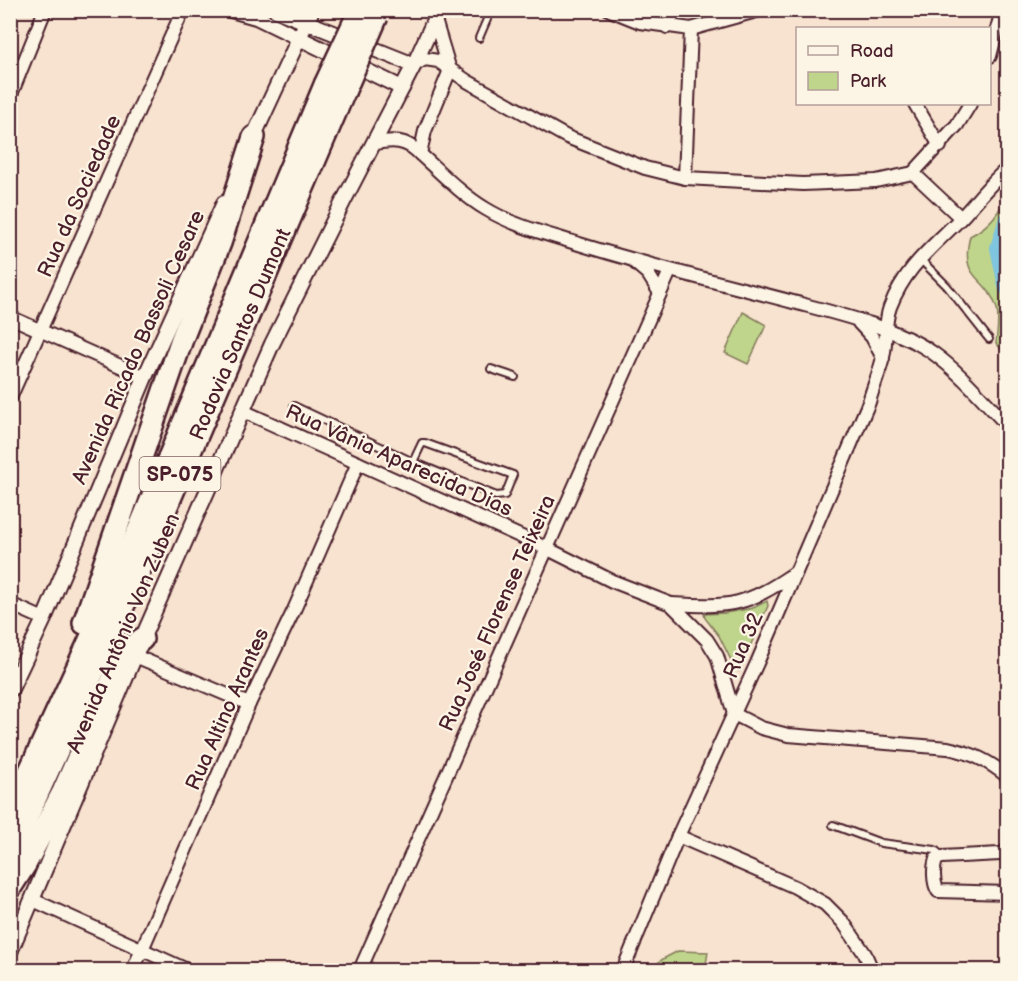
<svg xmlns="http://www.w3.org/2000/svg" width="1018" height="981" font-family="'Balsamiq Sans',sans-serif">
	<style>
		.green { fill: #bfd58b; stroke: #847a5b; stroke-width: 1.5 }
		.lines { fill: none; stroke-linecap: round; stroke-linejoin: round }
		.river { stroke: #7fc5e0; stroke-width: 20 }
		.service-casing { stroke: #4a1f2b; stroke-width: 10 }
		.minor-casing { stroke: #4a1f2b; stroke-width: 16 }
		.tertiary-casing { stroke: #4a1f2b; stroke-width: 18 }
		.motorway-casing { stroke: #4a1f2b; stroke-width: 26 }
		.service { stroke: #fcf5e5; stroke-width: 6 }
		.minor { stroke: #fcf5e5; stroke-width: 12 }
		.tertiary { stroke: #fcf5e5; stroke-width: 14 }
		.motorway { stroke: #fcf5e5; stroke-width: 21 }
		.motorway-bridge-casing { stroke: #4a1f2b; stroke-width: 26; stroke-linecap: butt }
		.motorway-bridge { stroke: #fcf5e5; stroke-width: 21 }
		.labels { text-anchor: middle; stroke-width: 4.5; stroke-linejoin: round; paint-order: stroke }
		.shield { fill: #fcf5e5; stroke: #7f5f63; stroke-width: 1.5 }
		.shield-label { font-size: 20px; font-weight: bold; fill: #4a1f2b }
		.street-label { font-size: 21px; fill: #4a1f2b; stroke: #fcf5e5 }
	</style>
	<rect width="100%" height="100%" fill="#f7e3cf"/>
	<filter id="ink" filterUnits="userSpaceOnUse"><feTurbulence type="fractalNoise" baseFrequency=".0167" numOctaves="2"/><feDisplacementMap in="SourceGraphic" scale="12" xChannelSelector="R" yChannelSelector="G"/><feConvolveMatrix kernelMatrix="1 2 1 2 8 2 1 2 1" color-interpolation-filters="sRGB"/></filter>
	<g filter="url(#ink)">
		<!-- green -->
		<g class="green">
			<path d="M1007 190 1008 356H1007L996 343C997 333 1000 316 996 306 985 274 959 281 970 236 990 226 1002 211 1007 190Z"/>
			<polygon points="743,312 766,325 748,364 725,353"/>
			<polygon points="767,601 768,606 739,671 734,666 719,636 705,618 704,614 725,613 753,608"/>
			<polygon points="678,951 708,952 705,970 649,970 663,959"/>
		</g>
		<g class="lines">
			<!-- river -->
			<polyline class="river" points="1008,222 1000,248 1008,286"/>
			<!-- service casing -->
			<g class="service-casing">
				<g id="service">
					<polyline points="479,38 491,10"/>
					<polyline points="919,258 947,286 989,339"/>
					<polyline points="491,369 515,377"/>
					<polyline points="294,406 413,462 496,496 505,495 513,475 425,443 422,443 413,462"/>
					<polyline points="833,825 881,843 935,850 942,856"/>
				</g>
			</g>
			<!-- minor casing -->
			<g class="minor-casing">
				<g id="minor">
					<polyline points="610,10 640,22 691,29 760,10"/>
					<polyline points="435,20 450,70"/>
					<polyline points="667,27 675,10"/>
					<polyline points="990,56 1002,10"/>
					<polyline points="414,65 425,59 438,61 467,81 567,137 645,168 685,178 803,184 876,181 913,173 957,125 970,104"/>
					<path d="M450 70 425 131 420 154C441 173 461 194 486 209 514 226 547 234 579 244 650 266 721 283 793 302 835 313 898 328 933 353 961 373 984 401 1008 426"/>
					<polyline points="10,97 45,10"/>
					<polyline points="915,104 940,146"/>
					<path d="M374 143C393 140 406 139 420 154"/>
					<polyline points="913,173 961,218"/>
					<polyline points="685,178 691,29"/>
					<polyline points="634,262 648,274 660,293"/>
					<polyline points="10,317 145,377"/>
					<polyline points="859,323 872,337 883,358"/>
					<polyline points="10,398 183,10"/>
					<polyline points="243,411 546,548 612,581 671,604"/>
					<path d="M796 572C745 607 732 607 671 604L707 640 717 656 734 714 761 728 788 735 948 748C972 753 989 761 1008 777"/>
					<polyline points="10,604 44,619"/>
					<polyline points="135,656 249,704"/>
					<polyline points="678,836 795,887 825,904 843,922 865,954 872,970"/>
					<path d="M1008 848 1005 853 1000 854 942 857 936 859C933 868 933 883 938 891L1008 893"/>
					<polyline points="33,900 187,970"/>
					<polyline points="133,970 249,704 294,610 358,463"/>
					<polyline points="360,970 670,271"/>
					<path d="M623 970 678 836 757 663 869 402C873 387 880 372 883 357 887 341 884 323 890 307 906 266 932 248 962 217 976 202 990 183 1006 170"/>
				</g>
			</g>
			<!-- tertiary casing -->
			<g class="tertiary-casing">
				<g id="tertiary">
					<polyline points="231,10 256,17 402,88"/>
					<polyline points="276,10 414,65"/>
					<polyline points="251,142 312,10"/>
					<polyline points="10,691 44,619 145,377 224,203"/>
					<polyline points="10,952 142,639 272,344 343,202 414,65 439,10"/>
				</g>
			</g>
			<!-- motorway casing -->
			<g class="motorway-casing">
				<g id="motorway">
					<polyline points="84,623 182,339 220,243 254,137"/>
					<polyline points="10,814 119,577 325,85"/>
					<polyline points="10,854 136,578 344,92"/>
					<polyline points="10,888 26,863 63,792 124,654 142,639"/>
				</g>
			</g>
			<!-- service -->
			<use href="#service" class="service"/>
			<!-- minor -->
			<use href="#minor" class="minor"/>
			<!-- tertiary -->
			<use href="#tertiary" class="tertiary"/>
			<!-- motorway -->
			<use href="#motorway" class="motorway"/>
			<!-- motorway-bridge casing -->
			<g class="motorway-bridge-casing">
				<g id="motorway-bridge">
					<polyline points="325,85 360,10"/>
					<polyline points="344,92 377,16"/>
				</g>
			</g>
			<!-- motorway-bridge -->
			<use href="#motorway-bridge" class="motorway-bridge"/>
		</g>
	</g>
	<g class="labels">
		<!-- shield labels -->
		<rect class="shield" x="139.5" y="457" width="81" height="34" rx="4.5"/>
		<g class="shield-label">
			<text x="180" y="481">SP-075</text>
		</g>
		<!-- street labels -->
		<g class="street-label">
			<text transform="translate(79 196) rotate(-66)" y="7">Rua da Sociedade</text>
			<text transform="translate(240 334) rotate(-67)" y="7">Rodovia Santos Dumont</text>
			<text transform="translate(138 347) rotate(-66)" y="7">Avenida Ricado Bassoli Cesare</text>
			<text transform="translate(399 460) rotate(24)" y="7">Rua Vânia Aparecida Dias</text>
			<text transform="translate(497 613) rotate(-66)" y="7">Rua José Florense Teixeira</text>
			<text transform="translate(123 633) rotate(-67)" y="7">Avenida Antônio Von Zuben</text>
			<text transform="translate(743 645) rotate(-67)" y="7">Rua 32</text>
			<text transform="translate(227 709) rotate(-66)" y="7">Rua Altino Arantes</text>
		</g>
	</g>
	<!-- margin -->
	<rect width="1018" height="981" fill="none" stroke="#fcf5e5" stroke-width="36"/>
	<rect x="18" y="18" width="982" height="945" fill="none" stroke="#4a1f2b" stroke-width="2" filter="url(#ink)"/>
	<!-- legend -->
	<rect x="796" y="27" width="195" height="78" fill="#fcf5e5" stroke="#b59f9b" stroke-width="1.5"/>
	<rect x="808" y="46" width="30" height="9" fill="#fcf5e5" stroke="#b59f9b" stroke-width="1.5"/>
	<text x="850" y="57" font-size="18" fill="#4a1f2b">Road</text>
	<rect x="808" y="72" width="30" height="18" fill="#bfd58b" stroke="#b59f9b" stroke-width="1.5"/>
	<text x="850" y="87" font-size="18" fill="#4a1f2b">Park</text>
</svg>
